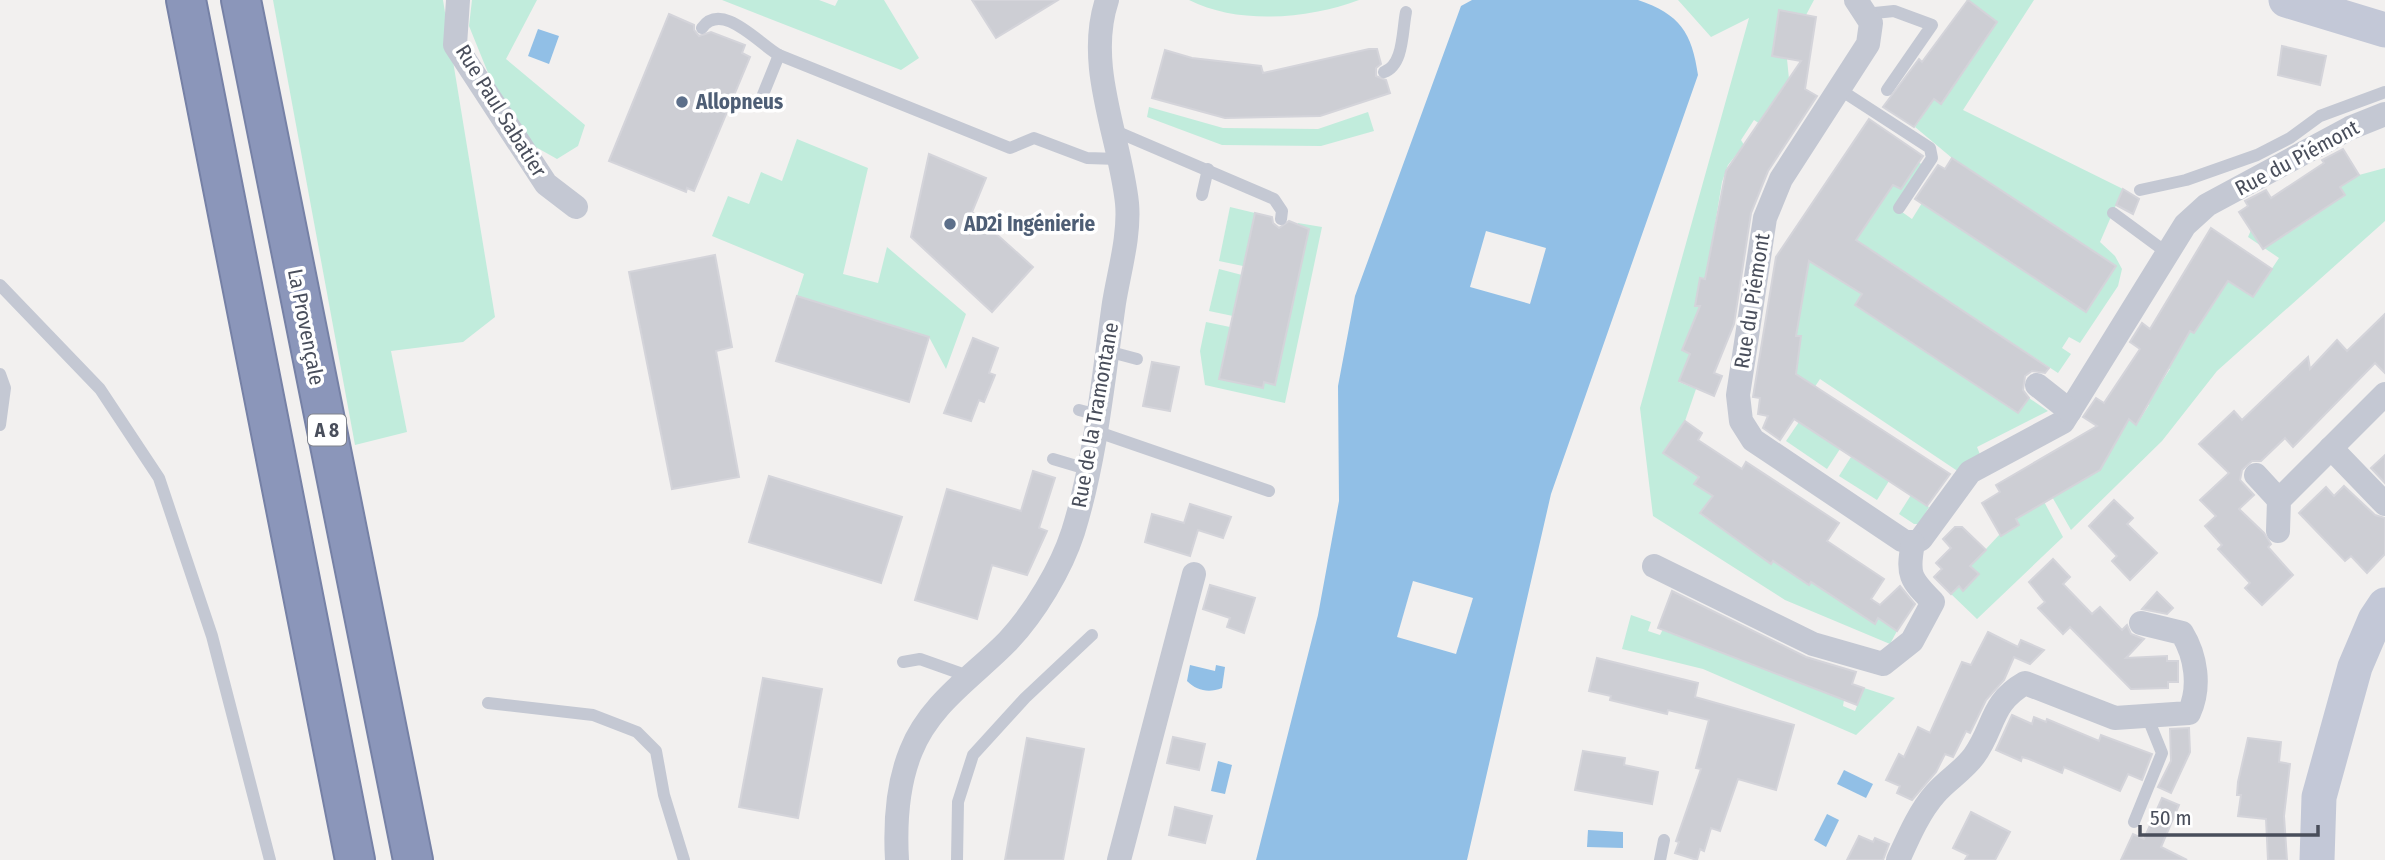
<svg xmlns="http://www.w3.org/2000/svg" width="2385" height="860" font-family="'Fira Sans Condensed',sans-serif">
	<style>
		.green { fill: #c1ecdc }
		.water { fill: #91bfe6 }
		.pier { fill: #f2f0ef }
		.building { fill: #cdced4; stroke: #d4d4da; stroke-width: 2 }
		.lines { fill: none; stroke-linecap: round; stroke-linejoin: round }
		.motorway-casing { stroke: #7681a6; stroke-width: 42 }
		.service { stroke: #c4c8d3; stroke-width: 12 }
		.minor { stroke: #c4c8d3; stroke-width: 24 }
		.secondary { stroke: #c3c8d7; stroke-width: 35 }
		.motorway { stroke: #8b96ba; stroke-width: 38 }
		.service-dot { fill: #5c6f8a; stroke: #fff; stroke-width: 2.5 }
		.labels { text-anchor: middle; stroke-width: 7; stroke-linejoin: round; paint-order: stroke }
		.shield { fill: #fff; stroke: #80838c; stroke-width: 2 }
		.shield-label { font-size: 19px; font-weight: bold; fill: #494e5b }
		.service-label { font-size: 21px; font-weight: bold; fill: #4e5e75; stroke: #fff; text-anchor: start }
		.street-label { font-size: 21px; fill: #494e5b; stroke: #fff }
	</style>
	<rect width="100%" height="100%" fill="#f2f0ef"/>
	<!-- green -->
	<g class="green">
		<polygon points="273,0 443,0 495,317 463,342 391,351 407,432 355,445"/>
		<polygon points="472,0 537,0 506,59 585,125 578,146 557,159 534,146 493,85 469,26"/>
		<polygon points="722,0 819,0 835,6 838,0 884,0 919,58 901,70"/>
		<path d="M1189 0H1359C1309 19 1238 25 1189 0Z"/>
		<polygon points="1678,0 1814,0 1806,15 1779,11 1772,56 1787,59 1789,79 1760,124 1754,120 1741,140 1744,145 1728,165 1722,182 1706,279 1700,278 1695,305 1700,306 1682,350 1690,354 1679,382 1696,389 1685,421 1664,453 1700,475 1695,484 1713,496 1700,514 1771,564 1773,561 1809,585 1817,574 1875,623 1878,618 1897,631 1890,644 1785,600 1653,516 1640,408 1749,18 1711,37"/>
		<polygon points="1966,0 2034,0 1963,110 2123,189 2100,242 2115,256 2122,269 2118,286 2080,343 2069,337 2062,348 2071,354 2058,373 1885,260 1855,305 2018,413 2029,398 2048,411 1977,447 1981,457 1959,472 1820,379 1793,420 1774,408 1791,403 1801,337 1796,335 1808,259 1833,275 1911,158 1923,165 1895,207 1912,219 1922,203 2116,266 1952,158 1915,127 1934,99 1941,103 1997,22"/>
		<polygon points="1149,107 1223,128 1318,129 1368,112 1374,131 1321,146 1222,145 1147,117"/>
		<polygon points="797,139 868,168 843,274 878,283 887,247 966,314 946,369 929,337 797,296 804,274 712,236 728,196 749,204 761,172 782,181"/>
		<polygon points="2385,168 2385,221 2217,371 2162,441 2071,530 2051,495 2124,416 2137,424 2149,405 2140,399 2159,386 2170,369 2160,363 2189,330 2194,333 2219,296 2222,277 2253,297 2279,258 2248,237 2251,230 2292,230 2310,219 2306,212 2327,207 2345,195 2340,187 2359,175"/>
		<polygon points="1230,207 1255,213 1243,266 1219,261"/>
		<polygon points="1298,223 1322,227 1285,403 1205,385 1200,351 1206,322 1230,327 1220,378 1262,388 1264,382 1275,384 1308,230 1297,227"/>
		<polygon points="1219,269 1242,275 1233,316 1209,311"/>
		<polygon points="1799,422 1840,449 1827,469 1786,441"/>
		<polygon points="1851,457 1889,481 1877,500 1839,476"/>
		<polygon points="1911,495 1929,507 1919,524 1914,524 1899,514"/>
		<polygon points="2041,496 2063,537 1977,619 1951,594 1959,586 1964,590 1979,575 1970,566 2000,534 2001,536 2019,525 2016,519"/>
		<polygon points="1631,615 1651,622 1648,631 1660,635 1663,629 1790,667 1786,678 1844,700 1843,706 1855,711 1864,688 1895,698 1856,735 1703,669 1622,649"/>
	</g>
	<!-- water -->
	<g class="water">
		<path d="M1472 0H1638C1680 14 1692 33 1698 75L1551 494 1467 860H1256L1318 615 1339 501 1338 386 1355 296 1461 6Z"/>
		<polygon points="538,29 559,36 549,64 528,56"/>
		<path d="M1190 665 1215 671 1216 665 1225 667 1222 688C1209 693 1197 691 1187 681Z"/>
		<polygon points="1218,761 1232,765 1225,794 1211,791"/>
		<polygon points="1844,770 1873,784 1866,798 1837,784"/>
		<polygon points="1827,814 1839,820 1826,847 1814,840"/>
		<polygon points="1588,830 1623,832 1623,848 1587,847"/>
	</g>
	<!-- pier -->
	<g class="pier">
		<polygon points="1486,231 1546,248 1530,304 1470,287"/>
		<polygon points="1413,581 1473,598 1456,654 1397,637"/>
	</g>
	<!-- building -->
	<g class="building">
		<polygon points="972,0 1058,0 996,38"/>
		<polygon points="1968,0 1997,22 1941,104 1934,99 1914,127 1883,107 1919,59 1922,62"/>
		<polygon points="1779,10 1816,17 1805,89 1817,96 1768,171 1751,213 1734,324 1714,373 1722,376 1714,396 1679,381 1690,354 1682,350 1700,306 1695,306 1700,278 1705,279 1726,171 1801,61 1772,56"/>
		<polygon points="669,14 694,25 694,30 699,36 711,32 745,45 742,53 750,57 694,191 687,188 686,192 609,161"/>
		<polygon points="2282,46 2326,56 2320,85 2278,75"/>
		<polygon points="1369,49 1377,49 1381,64 1376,68 1376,76 1386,80 1390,93 1320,116 1225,118 1152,98 1165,50 1192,58 1261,66 1263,73"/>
		<polygon points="1869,119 1923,156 1901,189 1893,185 1856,240 2049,368 2045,373 2032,371 2025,376 2023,390 2029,398 2018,413 1855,305 1862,294 1809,261 1796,336 1801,336 1796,374 1950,474 1927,506 1794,419 1780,440 1763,428 1768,416 1758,414 1760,398 1753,397 1776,257"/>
		<polygon points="2343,149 2359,175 2340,187 2345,195 2263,249 2239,212 2248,206 2245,201 2266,190 2271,198 2324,163 2322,160"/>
		<polygon points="929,154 986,178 972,212 1033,267 992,312 911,237"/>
		<polygon points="1952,158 2116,266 2086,312 1915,199 1938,165 1945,169"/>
		<polygon points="2123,189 2139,199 2133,214 2116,205"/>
		<polygon points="1255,213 1272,217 1273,223 1279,228 1289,221 1309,229 1275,385 1264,382 1263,388 1219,379"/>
		<polygon points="2211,228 2272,269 2253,297 2228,281 2194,333 2190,331 2136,425 2129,419 2100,470 2016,519 2019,525 2001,536 1982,503 2000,492 1996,485 2097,426 2083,417 2096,398 2104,403 2140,349 2130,342 2142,323 2150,329"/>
		<polygon points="715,255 732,347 716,351 739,477 672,489 629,272"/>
		<polygon points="797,296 929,337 909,402 776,361"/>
		<polygon points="2385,314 2385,373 2375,363 2293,447 2285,438 2261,461 2252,461 2242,470 2240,480 2254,495 2239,509 2264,533 2271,544 2268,547 2293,575 2262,605 2245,588 2250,583 2218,549 2222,545 2205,526 2216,516 2200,500 2229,473 2199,444 2234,411 2242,420 2308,357 2310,369 2337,340 2347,351"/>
		<polygon points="973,338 998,348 989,373 995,375 984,402 979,400 971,421 944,413"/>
		<polygon points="1152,362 1179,367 1170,411 1143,406"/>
		<polygon points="1685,421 1702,433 1698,440 1742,469 1746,462 1839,523 1827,541 1884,579 1871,599 1880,605 1900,586 1915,604 1897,631 1878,618 1875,624 1811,582 1809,585 1773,561 1771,564 1700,513 1713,496 1694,484 1699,477 1663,453"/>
		<polygon points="2385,455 2385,483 2371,468"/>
		<polygon points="1033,471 1055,478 1039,528 1047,531 1027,575 992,565 977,619 915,600 947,489 1021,511"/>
		<polygon points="769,476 902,517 881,583 749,542"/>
		<polygon points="2344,486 2375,515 2385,518 2385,554 2367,573 2351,556 2345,561 2299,513 2326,487 2334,496"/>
		<polygon points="2114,500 2133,518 2127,524 2157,553 2130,580 2112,561 2117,556 2089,526"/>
		<polygon points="1190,504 1231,517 1223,538 1198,530 1190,556 1145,542 1152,514 1184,523"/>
		<polygon points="1955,527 1962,527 1986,550 1970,566 1979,574 1963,591 1959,586 1951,594 1934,577 1942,569 1936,563 1951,548 1943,539"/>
		<polygon points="2053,559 2070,577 2063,584 2092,614 2100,607 2122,630 2127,625 2131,634 2144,639 2126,658 2167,656 2167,661 2178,661 2178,682 2168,682 2168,688 2131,689 2070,627 2063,634 2038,608 2045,602 2029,582"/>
		<polygon points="1210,585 1255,598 1244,633 1227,627 1230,618 1203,609"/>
		<polygon points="1672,591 1806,657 1856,672 1852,684 1864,688 1857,705 1658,628"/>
		<polygon points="2157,592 2173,608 2167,614 2142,609"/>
		<polygon points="1988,632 2018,647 2021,640 2044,650 2030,664 2014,657 2004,680 1986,700 1970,733 1966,731 1953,757 1945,754 1936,772 1912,800 1897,793 1900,786 1886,780 1899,754 1904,757 1918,727 1930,733 1962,662 1971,665"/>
		<polygon points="1597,658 1698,683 1695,697 1794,725 1776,790 1738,779 1720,831 1711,828 1704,851 1700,849 1697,860 1675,853 1679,842 1676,841 1701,769 1696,768 1709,720 1668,710 1667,714 1610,700 1611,696 1589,691"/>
		<polygon points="763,678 822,689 798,818 739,807"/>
		<polygon points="2012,715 2032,724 2034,717 2046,722 2047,719 2099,741 2101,735 2152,754 2142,780 2128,774 2120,791 2064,767 2062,773 2029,759 2022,757 2021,761 1996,750"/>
		<polygon points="2189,728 2190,752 2171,793 2158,787 2171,761 2170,729"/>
		<polygon points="1173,737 1205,744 1199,770 1167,763"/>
		<polygon points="1027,738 1084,749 1063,860 1005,860"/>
		<polygon points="2248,738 2281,742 2279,762 2290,764 2284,816 2287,860 2268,860 2266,819 2238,816 2241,795 2237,795 2238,782"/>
		<polygon points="1583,751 1625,758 1624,765 1658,772 1652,804 1575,790"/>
		<polygon points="2162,798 2179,805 2161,847 2187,860 2121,860 2133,834 2144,839"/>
		<polygon points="1175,807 1212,816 1205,843 1169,835"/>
		<polygon points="1971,812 2010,832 1995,860 1965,860 1968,855 1953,848"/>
		<polygon points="1859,836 1873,842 1875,838 1889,844 1883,860 1847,860"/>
	</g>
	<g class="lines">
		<!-- motorway casing -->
		<g class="motorway-casing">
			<g id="motorway">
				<polyline points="186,0 355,860"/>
				<polyline points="241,0 413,860"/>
			</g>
		</g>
		<!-- service -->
		<g class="service">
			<polyline points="1865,14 1894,11 1932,25 1887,90"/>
			<path d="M702 28C722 0 760 45 779 55"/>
			<path d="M1384 72C1404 65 1402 31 1406 12"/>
			<polyline points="1839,89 1930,148 1932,158 1899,208"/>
			<polyline points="762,97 779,55 1010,148 1034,138 1087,158 1118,159"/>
			<polyline points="1113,130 1274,199 1282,211 1281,219"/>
			<polyline points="2140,190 2186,180 2257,155 2290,138 2320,116 2385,92"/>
			<polyline points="1202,195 1208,169"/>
			<polyline points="2113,213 2166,252"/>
			<polyline points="0,285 100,389 159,478 212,636 270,860"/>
			<polyline points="1107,351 1137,359"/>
			<polyline points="0,374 5,388 0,425"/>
			<polyline points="1079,410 1098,415"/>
			<polyline points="1095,431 1269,491"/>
			<polyline points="1053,459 1090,470"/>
			<polyline points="903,662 920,659 968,676"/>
			<polyline points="488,703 593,715 637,732 656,751 664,795 684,860"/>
			<polyline points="2134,822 2162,753 2147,716"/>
			<polyline points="957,860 958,802 973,755 1025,698 1092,635"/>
			<polyline points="1660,860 1664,840"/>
		</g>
		<!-- minor -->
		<g class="minor">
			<polyline points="458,0 455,45 546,184 576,207"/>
			<polyline points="1856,0 1871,23 1868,44 1781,179 1765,218 1738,395 1741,421 1753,440 1902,540 1913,543 1921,539 1970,472 2063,422 2185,225 2207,205 2350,128 2385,114"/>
			<polyline points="2037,385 2070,411"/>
			<polyline points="2331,448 2385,504"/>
			<polyline points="2256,475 2279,500"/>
			<polyline points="2278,531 2279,500 2385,394"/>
			<path d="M1654 566 1813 644 1883 664 1912 641 1933 602C1910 579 1907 575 1913 543"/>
			<path d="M897 860C895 824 897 785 911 751 930 703 974 676 1008 641 1035 612 1061 569 1073 532 1096 458 1103 380 1114 303 1119 272 1130 235 1127 203 1120 137 1085 66 1107 0"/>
			<polyline points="1119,860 1194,574"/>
			<path d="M1898 860C1908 838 1919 812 1935 794 1947 780 1963 771 1974 756 1995 727 1990 703 2025 683L2115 718 2189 713C2201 687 2196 656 2182 633L2141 623"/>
		</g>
		<!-- secondary -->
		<g class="secondary">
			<polyline points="2286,0 2385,30"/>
			<polyline points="2317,860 2319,797 2355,667 2375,620 2385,605"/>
		</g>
		<!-- motorway -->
		<use href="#motorway" class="motorway"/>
	</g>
	<!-- markers -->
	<g class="service-dot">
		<circle cx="682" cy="102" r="7"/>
		<circle cx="950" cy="224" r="7"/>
	</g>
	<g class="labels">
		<!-- shield labels -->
		<rect class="shield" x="308" y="414.5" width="38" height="31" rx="5"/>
		<g class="shield-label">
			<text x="327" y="437">A 8</text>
		</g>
		<!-- service labels -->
		<g class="service-label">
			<text x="696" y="109">Allopneus</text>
			<text x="964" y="231">AD2i Ingénierie</text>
		</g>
		<!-- street labels -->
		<g class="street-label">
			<text transform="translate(501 111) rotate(58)" y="7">Rue Paul Sabatier</text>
			<text transform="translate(2297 158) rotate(-28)" y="7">Rue du Piémont</text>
			<text transform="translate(1752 301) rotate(-81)" y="7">Rue du Piémont</text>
			<text transform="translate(306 327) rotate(79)" y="7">La Provençale</text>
			<text transform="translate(1095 415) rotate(-80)" y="7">Rue de la Tramontane</text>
		</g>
	</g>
	<!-- scale -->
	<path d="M2140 825v10h178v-10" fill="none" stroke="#494e5b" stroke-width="3.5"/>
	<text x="2150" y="825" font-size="21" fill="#494e5b" stroke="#ffffff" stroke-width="5" paint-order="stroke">50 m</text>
</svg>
